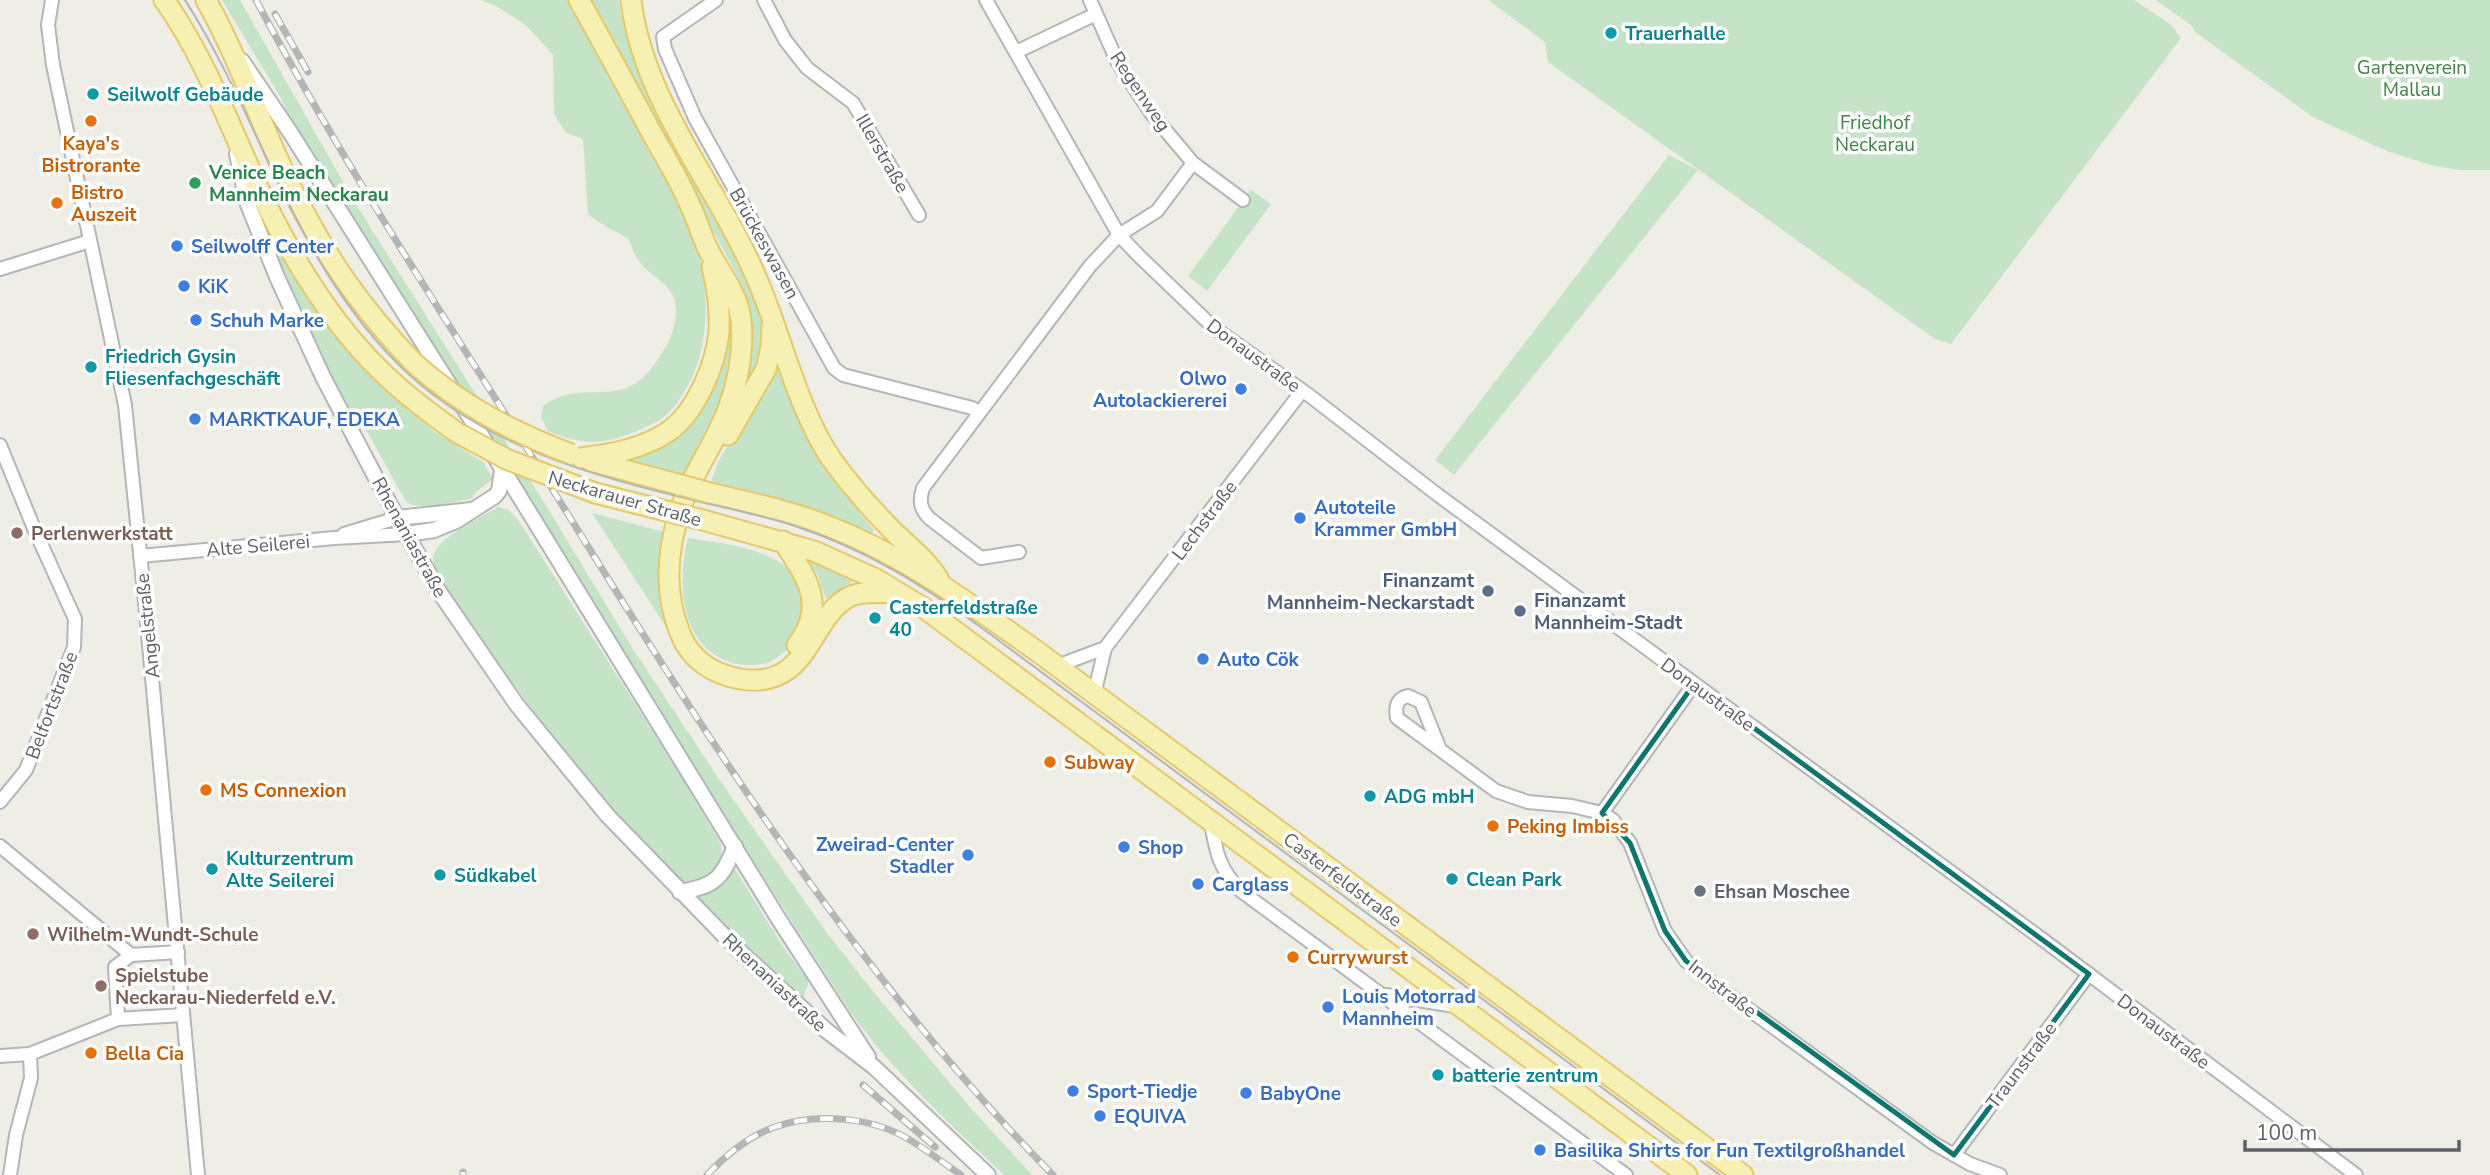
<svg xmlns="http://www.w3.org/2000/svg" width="2490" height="1175" font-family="'Nunito Sans',sans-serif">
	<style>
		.green { fill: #c5e3c7 }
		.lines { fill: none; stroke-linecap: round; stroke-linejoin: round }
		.minor-casing { stroke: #b3b6b9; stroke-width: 16 }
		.tertiary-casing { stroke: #b3b6b9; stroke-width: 18 }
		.primary-casing { stroke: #e4c96a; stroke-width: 23 }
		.minor { stroke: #fff; stroke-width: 12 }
		.tertiary { stroke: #fff; stroke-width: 14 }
		.primary { stroke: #f7f0b3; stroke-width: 19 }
		.tram { stroke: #b4b5b5; stroke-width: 2 }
		.rail-casing { stroke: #b4b5b5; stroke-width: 7 }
		.rail { stroke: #fff; stroke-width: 4.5; stroke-dasharray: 13; stroke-linecap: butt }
		.primary-bridge-casing { stroke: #e4c96a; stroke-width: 23; stroke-linecap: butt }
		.primary-bridge { stroke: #f7f0b3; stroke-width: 19 }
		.marked { fill: none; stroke: #0f766e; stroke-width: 5; stroke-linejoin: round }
		.culture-dot { fill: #0f9aa8; stroke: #fff; stroke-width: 2.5 }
		.food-dot { fill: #e8710a; stroke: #fff; stroke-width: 2.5 }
		.leisure-dot { fill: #2e9e5b; stroke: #fff; stroke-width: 2.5 }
		.shop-dot { fill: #3f7fe0; stroke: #fff; stroke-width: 2.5 }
		.education-dot { fill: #8d6e63; stroke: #fff; stroke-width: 2.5 }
		.service-dot { fill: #5c6f8a; stroke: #fff; stroke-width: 2.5 }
		.worship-dot { fill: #6b7280; stroke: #fff; stroke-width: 2.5 }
		.labels { text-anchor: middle; stroke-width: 7; stroke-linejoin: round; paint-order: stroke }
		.culture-label { font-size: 19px; font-weight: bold; fill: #0d838f; stroke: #fff; text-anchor: start }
		.park-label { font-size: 19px; fill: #3f8346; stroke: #fff }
		.street-label { font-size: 19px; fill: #5e6165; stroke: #fff }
		.food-label { font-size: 19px; font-weight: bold; fill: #c56008; stroke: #fff; text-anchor: start }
		.leisure-label { font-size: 19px; font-weight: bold; fill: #27864d; stroke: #fff; text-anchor: start }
		.shop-label { font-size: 19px; font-weight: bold; fill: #366cbe; stroke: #fff; text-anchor: start }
		.education-label { font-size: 19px; font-weight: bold; fill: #785e54; stroke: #fff; text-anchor: start }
		.service-label { font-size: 19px; font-weight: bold; fill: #4e5e75; stroke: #fff; text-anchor: end }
		.worship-label { font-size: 19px; font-weight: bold; fill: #5b616d; stroke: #fff; text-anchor: start }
	</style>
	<rect width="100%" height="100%" fill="#eeede6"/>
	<!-- green -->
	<g class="green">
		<path d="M222 0H240L355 203 545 504 631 646 723 785 827 933 876 995 970 1107 1032 1175H1004C949 1123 893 1072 849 1010L631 671 291 122 282 100Z"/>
		<path d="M481 0H568C591 44 615 87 638 131 654 159 671 186 685 215 707 259 714 329 693 375 684 394 673 414 654 423 613 443 590 449 548 431L541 417 543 406C578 381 606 402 636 383 650 374 659 358 667 345 674 331 679 313 674 298 669 285 657 279 648 271 637 262 633 251 629 239 613 230 601 225 588 214L583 139 566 133 554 114 553 55 527 26 496 6Z"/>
		<path d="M589 0H619C627 65 665 125 696 182 716 216 733 252 751 287 766 330 769 346 745 386L749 363V313L738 277Z"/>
		<polygon points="1488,0 2134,0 2170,24 2181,38 1951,344 1935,339 1548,62 1545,42"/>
		<polygon points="2156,0 2490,0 2490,170 2459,170 2430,165 2387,151 2313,117 2195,32 2191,25"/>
		<polygon points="1669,155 1698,170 1454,475 1435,460"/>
		<polygon points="1251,190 1271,204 1207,291 1188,276"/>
		<path d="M263 224 314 307 346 346 396 397 435 432 483 462 493 479 476 492 471 499C453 501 422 512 406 502L368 433 361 424 349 419 272 261Z"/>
		<path d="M725 295C745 368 717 413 687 477L626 461C648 454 667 445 684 428Z"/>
		<path d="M776 364C803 427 828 477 874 530L871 534 800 504 711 481 719 460 773 373Z"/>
		<path d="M498 507 509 510 519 521 679 773 721 844 722 857 713 873 705 879 689 884 678 880C603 807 540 721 479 636 468 621 432 574 433 558 435 538 481 518 498 507Z"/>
		<polygon points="592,513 668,533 672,636"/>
		<path d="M688 538C738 546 819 552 801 624 796 641 785 656 767 663 756 666 740 666 730 662 679 645 677 581 688 538Z"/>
		<polygon points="813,560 855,580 826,599 817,574 810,563"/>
		<path d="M733 866 786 951 809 981 803 998 745 948 695 897C713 890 724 884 733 866Z"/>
	</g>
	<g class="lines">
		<!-- minor casing -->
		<g class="minor-casing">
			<g id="minor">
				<polyline points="52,0 48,25 53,65 125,405 145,602 198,1175"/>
				<polyline points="716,0 663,37 665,49 695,118 834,368 843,375 972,408 979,413"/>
				<polyline points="764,0 785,40 807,68 853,103 919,215"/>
				<polyline points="986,0 1119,235 1139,256 1213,327 1310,396 1438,495 2046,942 2356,1175"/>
				<polyline points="1090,0 1117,61 1151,113 1193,163 1243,200"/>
				<polyline points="1016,52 1096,14"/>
				<polyline points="0,269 90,241"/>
				<polyline points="0,445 33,526 75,619 74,647 26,770 0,802"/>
				<polyline points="344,534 397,518"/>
				<path d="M1019 552 981 558 929 518C920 508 919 501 923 488L1090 266 1119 235 1157 211 1193 163"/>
				<polyline points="140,556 334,538 407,534"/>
				<polyline points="1057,666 1105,648"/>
				<polyline points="1094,695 1105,648 1302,391"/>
				<path d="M1439 747 1421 702 1408 696C1396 699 1395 707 1397 718L1496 791 1528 802 1572 806 1602 813 1613 820 1630 843 1665 931 1686 961 1707 979 1933 1143 1970 1164 2000 1175"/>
				<polyline points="1602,813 1694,684"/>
				<path d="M1211 823C1216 852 1219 869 1241 891L1626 1175"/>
				<polyline points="0,846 131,955 178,952"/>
				<polyline points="1386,995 1455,1006"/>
				<polyline points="118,1019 115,967 131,955"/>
				<polyline points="0,1056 30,1054 118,1019 183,1015"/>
				<polyline points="1954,1155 2089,974"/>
				<polyline points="10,1175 16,1135 31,1078 30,1054"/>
			</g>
		</g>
		<!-- tertiary casing -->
		<g class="tertiary-casing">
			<g id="tertiary">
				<polyline points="242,61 290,132 510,481 778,918 868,1057"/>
				<polyline points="237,154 247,202 277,277 323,377 397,518 440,593 517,705 607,815 735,947 827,1031 874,1067 988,1175"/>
				<polyline points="397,518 472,510"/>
				<polyline points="407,534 434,530 456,521 495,496 499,491 502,470"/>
				<path d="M680 892C715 886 722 879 735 846"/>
			</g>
		</g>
		<!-- primary casing -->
		<g class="primary-casing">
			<g id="primary">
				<path d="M164 0C206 58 233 135 264 200 294 261 332 324 381 371 404 394 430 413 456 432"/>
				<path d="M206 0C240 60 261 127 292 189 326 257 361 308 414 363"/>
				<path d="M579 0C603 43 627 87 650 130 664 155 679 179 690 205 697 219 701 235 708 249 720 273 738 293 741 320 744 350 738 381 728 409 717 439 698 465 686 494 668 539 662 588 680 633 690 659 712 674 740 679 812 690 808 616 851 596 865 590 884 593 898 593"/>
				<path d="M631 0C643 103 718 186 757 279 781 334 798 411 832 460 851 486 872 510 894 532 911 549 924 557 938 578"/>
				<polyline points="728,435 766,369 771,347 772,325"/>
				<path d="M581 458C612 454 643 449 669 431 696 412 716 364 719 332 720 311 717 287 712 267"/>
				<polyline points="591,461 681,485"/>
				<polyline points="595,493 670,512"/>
				<path d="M710 493C751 503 793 511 833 528 908 558 972 605 1038 652L1743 1175"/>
				<polyline points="699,519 814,551 876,579 924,608 1687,1175"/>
				<path d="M783 541C806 577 828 605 797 645"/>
			</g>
		</g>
		<!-- minor -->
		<use href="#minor" class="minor"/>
		<!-- tertiary -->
		<use href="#tertiary" class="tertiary"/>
		<!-- primary -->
		<use href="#primary" class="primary"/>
		<!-- tram -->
		<path class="tram" d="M185 0C262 121 292 257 397 363 472 438 576 472 677 496 715 506 754 513 792 525 866 549 924 586 986 631L1720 1175"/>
		<!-- rail casing -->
		<g class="rail-casing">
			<g id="rail">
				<path d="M256 0C342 162 444 316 541 471 694 717 848 967 1053 1175"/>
				<polyline points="275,14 308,72"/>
				<polyline points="863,1085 935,1147"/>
				<polyline points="463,1172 463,1175"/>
				<path d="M707 1175C725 1156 746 1138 772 1128 812 1113 865 1116 903 1136 923 1147 942 1162 961 1175"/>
			</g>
		</g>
		<!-- rail -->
		<use href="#rail" class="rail"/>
		<!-- primary-bridge casing -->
		<g class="primary-bridge-casing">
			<g id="primary-bridge">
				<path d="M414 363C462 406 511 431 571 454"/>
				<polyline points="456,432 506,459 595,493"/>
				<polyline points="681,485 710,493"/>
				<polyline points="670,512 699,519"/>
			</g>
		</g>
		<!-- primary-bridge -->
		<use href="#primary-bridge" class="primary-bridge"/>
	</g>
	<!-- marked area -->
	<path class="marked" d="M1694 684 2089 974 1954 1155 1686 961 1665 931 1630 843 1602 813Z"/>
	<!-- markers -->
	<g class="culture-dot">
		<circle cx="1611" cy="33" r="7"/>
		<circle cx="93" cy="94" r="7"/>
		<circle cx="91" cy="367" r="7"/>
		<circle cx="875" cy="618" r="7"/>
		<circle cx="1370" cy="796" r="7"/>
		<circle cx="212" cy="869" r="7"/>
		<circle cx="440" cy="875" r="7"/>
		<circle cx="1452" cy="879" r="7"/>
		<circle cx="1438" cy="1075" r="7"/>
	</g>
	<g class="food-dot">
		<circle cx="91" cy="121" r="7"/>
		<circle cx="57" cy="203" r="7"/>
		<circle cx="1050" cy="762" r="7"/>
		<circle cx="206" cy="790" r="7"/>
		<circle cx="1493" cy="826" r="7"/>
		<circle cx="1293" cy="957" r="7"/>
		<circle cx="91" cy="1053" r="7"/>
	</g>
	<circle class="leisure-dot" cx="195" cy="183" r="7"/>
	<g class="shop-dot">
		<circle cx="177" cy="246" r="7"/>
		<circle cx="184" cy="286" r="7"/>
		<circle cx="196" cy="320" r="7"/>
		<circle cx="1241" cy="389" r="7"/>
		<circle cx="195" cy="419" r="7"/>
		<circle cx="1300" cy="518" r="7"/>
		<circle cx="1203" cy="659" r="7"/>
		<circle cx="1124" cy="847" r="7"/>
		<circle cx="968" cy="855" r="7"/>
		<circle cx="1198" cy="884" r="7"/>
		<circle cx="1328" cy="1007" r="7"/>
		<circle cx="1073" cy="1091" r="7"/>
		<circle cx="1246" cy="1093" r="7"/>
		<circle cx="1100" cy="1116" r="7"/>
		<circle cx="1540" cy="1150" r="7"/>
	</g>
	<g class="education-dot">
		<circle cx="17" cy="533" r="7"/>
		<circle cx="33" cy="934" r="7"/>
		<circle cx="101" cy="986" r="7"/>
	</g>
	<g class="service-dot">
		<circle cx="1488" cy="591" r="7"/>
		<circle cx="1520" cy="611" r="7"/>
	</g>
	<circle class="worship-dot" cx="1700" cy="891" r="7"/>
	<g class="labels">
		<!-- culture labels -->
		<g class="culture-label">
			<text x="1625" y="40">Trauerhalle</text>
			<text x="107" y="101">Seilwolf Gebäude</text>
			<text x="105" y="363">Friedrich Gysin<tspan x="105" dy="22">Fliesenfachgeschäft</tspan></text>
			<text x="889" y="614">Casterfeldstraße<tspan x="889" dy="22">40</tspan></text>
			<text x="1384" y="803">ADG mbH</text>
			<text x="226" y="865">Kulturzentrum<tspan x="226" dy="22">Alte Seilerei</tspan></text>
			<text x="454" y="882">Südkabel</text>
			<text x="1466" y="886">Clean Park</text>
			<text x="1452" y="1082">batterie zentrum</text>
		</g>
		<!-- park labels -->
		<g class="park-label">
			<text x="2412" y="74">Gartenverein<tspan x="2412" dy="22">Mallau</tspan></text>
			<text x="1875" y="129">Friedhof<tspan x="1875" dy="22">Neckarau</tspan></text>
		</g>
		<!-- street labels -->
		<g class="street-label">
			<text transform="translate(1141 91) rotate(56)" y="7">Regenweg</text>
			<text transform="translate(883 153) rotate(60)" y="7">Illerstraße</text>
			<text transform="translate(765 243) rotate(61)" y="7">Brückeswasen</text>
			<text transform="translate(1254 355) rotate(36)" y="7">Donaustraße</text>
			<text transform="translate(625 498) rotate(16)" y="7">Neckarauer Straße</text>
			<text transform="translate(1204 520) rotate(-53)" y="7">Lechstraße</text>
			<text transform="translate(410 537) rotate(61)" y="7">Rhenaniastraße</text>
			<text transform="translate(258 545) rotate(-5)" y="7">Alte Seilerei</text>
			<text transform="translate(147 626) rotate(-96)" y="7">Angelstraße</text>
			<text transform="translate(1708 694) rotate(36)" y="7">Donaustraße</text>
			<text transform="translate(51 705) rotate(-69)" y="7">Belfortstraße</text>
			<text transform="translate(1343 879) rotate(37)" y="7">Casterfeldstraße</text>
			<text transform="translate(775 982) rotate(43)" y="7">Rhenaniastraße</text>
			<text transform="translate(1723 988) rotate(38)" y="7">Innstraße</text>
			<text transform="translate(2164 1031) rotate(37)" y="7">Donaustraße</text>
			<text transform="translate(2021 1065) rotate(-53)" y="7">Traunstraße</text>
		</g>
		<!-- food labels -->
		<g class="food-label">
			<text x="91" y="150" text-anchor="middle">Kaya's<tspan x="91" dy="22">Bistrorante</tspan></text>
			<text x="71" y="199">Bistro<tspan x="71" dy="22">Auszeit</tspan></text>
			<text x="1064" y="769">Subway</text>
			<text x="220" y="797">MS Connexion</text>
			<text x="1507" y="833">Peking Imbiss</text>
			<text x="1307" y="964">Currywurst</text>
			<text x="105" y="1060">Bella Cia</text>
		</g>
		<!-- leisure labels -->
		<g class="leisure-label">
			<text x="209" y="179">Venice Beach<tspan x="209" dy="22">Mannheim Neckarau</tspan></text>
		</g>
		<!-- shop labels -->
		<g class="shop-label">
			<text x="191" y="253">Seilwolff Center</text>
			<text x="198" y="293">KiK</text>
			<text x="210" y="327">Schuh Marke</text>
			<text x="1227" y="385" text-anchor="end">Olwo<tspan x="1227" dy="22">Autolackiererei</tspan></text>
			<text x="209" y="426">MARKTKAUF, EDEKA</text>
			<text x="1314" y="514">Autoteile<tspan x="1314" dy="22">Krammer GmbH</tspan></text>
			<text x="1217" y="666">Auto Cök</text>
			<text x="954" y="851" text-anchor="end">Zweirad-Center<tspan x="954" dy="22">Stadler</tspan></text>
			<text x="1138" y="854">Shop</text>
			<text x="1212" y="891">Carglass</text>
			<text x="1342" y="1003">Louis Motorrad<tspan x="1342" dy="22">Mannheim</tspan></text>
			<text x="1087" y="1098">Sport-Tiedje</text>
			<text x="1260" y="1100">BabyOne</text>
			<text x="1114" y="1123">EQUIVA</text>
			<text x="1554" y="1157">Basilika Shirts for Fun Textilgroßhandel</text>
		</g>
		<!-- education labels -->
		<g class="education-label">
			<text x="31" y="540">Perlenwerkstatt</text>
			<text x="47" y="941">Wilhelm-Wundt-Schule</text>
			<text x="115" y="982">Spielstube<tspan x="115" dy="22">Neckarau-Niederfeld e.V.</tspan></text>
		</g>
		<!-- service labels -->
		<g class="service-label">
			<text x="1474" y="587">Finanzamt<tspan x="1474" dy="22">Mannheim-Neckarstadt</tspan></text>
			<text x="1534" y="607" text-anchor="start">Finanzamt<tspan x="1534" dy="22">Mannheim-Stadt</tspan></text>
		</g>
		<!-- worship labels -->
		<g class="worship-label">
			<text x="1714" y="898">Ehsan Moschee</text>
		</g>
	</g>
	<!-- scale -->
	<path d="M2245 1140v10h214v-10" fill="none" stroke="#5e6165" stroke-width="3.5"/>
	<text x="2256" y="1140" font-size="21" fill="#5e6165" stroke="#ffffff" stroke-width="5" paint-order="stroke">100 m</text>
</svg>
